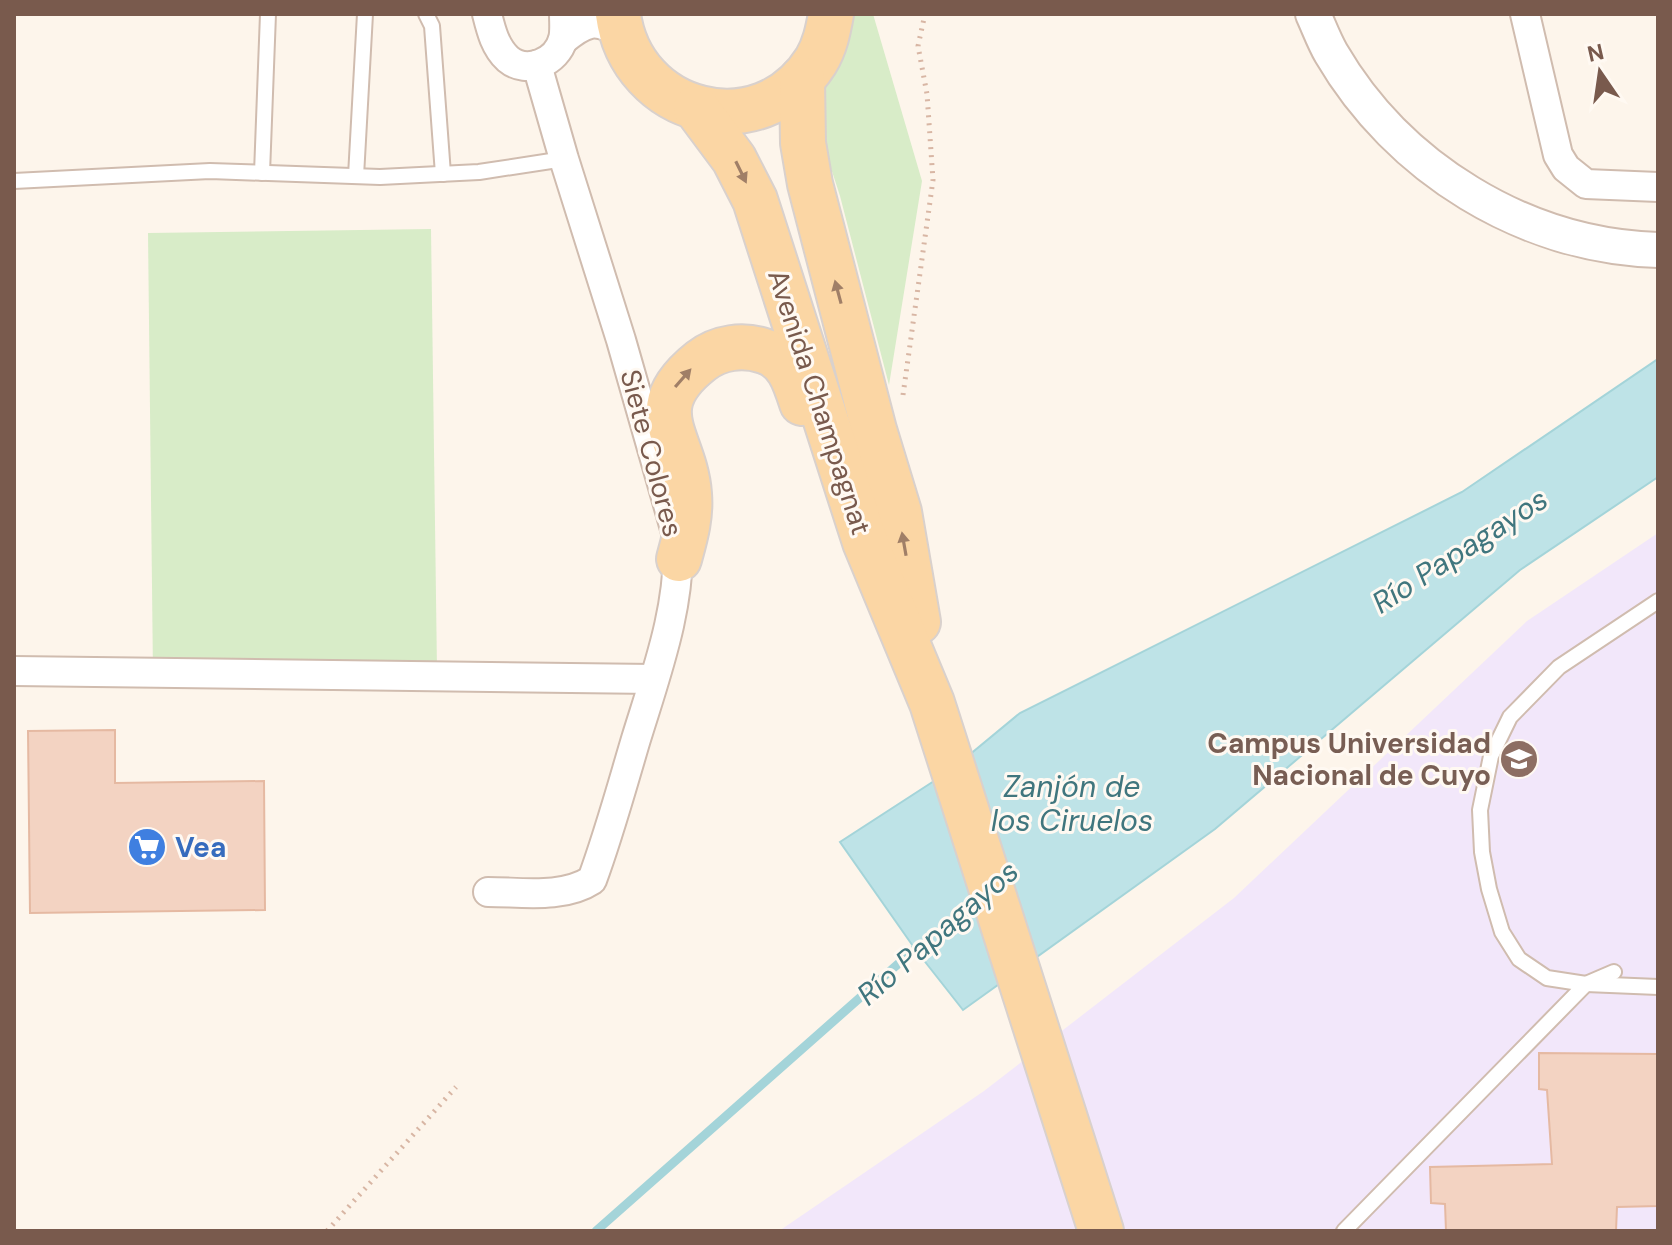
<svg xmlns="http://www.w3.org/2000/svg" width="1672" height="1245" font-family="'DM Sans',sans-serif">
	<style>
		.education { fill: #f2e7fa }
		.green { fill: #d8ecc8 }
		.water { fill: #bee3e7; stroke: #a4d4d9; stroke-width: 2 }
		.lines { fill: none; stroke-linecap: round; stroke-linejoin: round }
		.stream { stroke: #a4d4d9; stroke-width: 9 }
		.building { fill: #f3d3c2; stroke: #e5b9a2; stroke-width: 2 }
		.service-casing { stroke: #d0bcaf; stroke-width: 18 }
		.minor-casing { stroke: #d0bcaf; stroke-width: 32 }
		.tertiary-casing { stroke: #d0bcaf; stroke-width: 38 }
		.primary-casing { stroke: #d9d1cd; stroke-width: 48 }
		.path { stroke: #d8b6a4; stroke-width: 5; stroke-dasharray: 2 6; stroke-linecap: butt }
		.service { stroke: #fff; stroke-width: 14 }
		.minor { stroke: #fff; stroke-width: 28 }
		.tertiary { stroke: #fff; stroke-width: 34 }
		.primary { stroke: #fbd6a4; stroke-width: 44 }
		.oneway { fill: #a07f67 }
		.labels { text-anchor: middle; stroke-width: 6; stroke-linejoin: round; paint-order: stroke }
		.street-label { font-size: 28px; fill: #795a4d; stroke: #fff9f2 }
		.education-label { font-size: 28px; font-weight: bold; fill: #785e54; stroke: #fff9f2; text-anchor: end }
		.shop-label { font-size: 28px; font-weight: bold; fill: #366cbe; stroke: #fff9f2; text-anchor: start }
		.water-label { font-size: 30px; font-style: italic; fill: #40767e; stroke: #fff9f2 }
	</style>
	<rect width="100%" height="100%" fill="#fdf5eb"/>
	<!-- education -->
	<polygon class="education" points="1658,533 1658,1231 779,1231 984,1091 1234,898 1527,621"/>
	<!-- green -->
	<g class="green">
		<polygon points="842,14 873,14 922,181 889,385 840,196 819,131 821,83"/>
		<polygon points="431,229 437,670 153,674 148,233"/>
	</g>
	<!-- water -->
	<polygon class="water" points="1658,359 1658,477 1520,570 1215,829 963,1010 915,949 840,842 951,770 1020,713 1462,492"/>
	<g class="lines">
		<!-- stream -->
		<polyline class="stream" points="596,1231 915,949"/>
	</g>
	<!-- building -->
	<g class="building">
		<polygon points="115,730 115,783 264,781 265,910 30,913 28,731"/>
		<polygon points="1539,1053 1658,1054 1658,1206 1617,1207 1616,1231 1446,1231 1445,1204 1431,1203 1430,1167 1552,1164 1547,1090 1539,1089"/>
	</g>
	<g class="lines">
		<!-- service casing -->
		<g class="service-casing">
			<g id="service">
				<polyline points="426,14 432,26 443,174"/>
				<polyline points="262,173 268,14"/>
				<polyline points="356,176 365,14"/>
				<polyline points="14,181 210,171 380,177 479,172 564,159"/>
				<polyline points="1658,601 1559,667 1510,717 1491,756 1480,810 1482,852 1489,889 1502,932 1519,959 1547,978 1586,984 1658,987"/>
				<polyline points="1344,1231 1586,984 1614,972"/>
			</g>
		</g>
		<!-- minor casing -->
		<g class="minor-casing">
			<g id="minor">
				<path d="M487 14C491 30 495 47 508 59 527 75 557 62 563 39 565 32 564 22 564 14"/>
				<polyline points="1525,14 1558,155 1566,168 1586,184 1658,187"/>
				<path d="M563 40C585 22 596 17 620 34"/>
				<polyline points="14,671 654,679"/>
				<path d="M488 892C522 892 563 899 592 880 609 834 622 786 636 739 655 677 683 602 677 536L621 340 564 159 537 65"/>
			</g>
		</g>
		<!-- tertiary casing -->
		<g class="tertiary-casing">
			<path id="tertiary" d="M1313 14C1319 27 1324 41 1331 53 1398 168 1524 246 1658 250"/>
		</g>
		<!-- primary casing -->
		<g class="primary-casing">
			<g id="primary">
				<path d="M618 14C631 115 760 149 816 61 825 46 828 31 831 14"/>
				<polyline points="802,79 803,143 810,184 874,430 899,512 918,622"/>
				<polyline points="696,108 734,159 755,200 865,542 932,703 1101,1231"/>
				<path d="M679 559C685 537 691 517 689 494 685 437 639 410 701 361 719 347 743 344 764 351 788 358 795 381 802 403"/>
			</g>
		</g>
		<!-- path -->
		<g class="path">
			<polyline points="903,395 933,180 927,94 918,46 925,14"/>
			<polyline points="327,1231 456,1087"/>
		</g>
		<!-- service -->
		<use href="#service" class="service"/>
		<!-- minor -->
		<use href="#minor" class="minor"/>
		<!-- tertiary -->
		<use href="#tertiary" class="tertiary"/>
		<!-- primary -->
		<use href="#primary" class="primary"/>
	</g>
	<!-- one-way arrows -->
	<defs><path id="oneway-solid" d="M-6-.8H1V-3.2L6.5 0L1 3.2V.8H-6Z" transform="scale(2)"/></defs>
	<g class="oneway">
		<use href="#oneway-solid" transform="translate(741 172) rotate(64)"/>
		<use href="#oneway-solid" transform="translate(838 292) rotate(-105)"/>
		<use href="#oneway-solid" transform="translate(683 378) rotate(-49)"/>
		<use href="#oneway-solid" transform="translate(904 544) rotate(-100)"/>
	</g>
	<!-- icons -->
	<defs>
		<g id="university-disc" transform="scale(2)"><circle r="9.5" fill="#8d6e63" stroke="#fff9f2"/><path d="M0-5L7-2L0 1L-7-2ZM-4 1L0 2.5L4 1V4Q0 6-4 4Z" fill="#fff"/></g>
		<g id="supermarket-disc" transform="scale(2)"><circle r="9.5" fill="#3f7fe0" stroke="#fff9f2"/><path d="M-6-5.5h2.5l.6 2H6L4.5 2H-2.5L-4.4-4H-6ZM-1.5 3.2a1.3 1.3 0 1 0 .1 0ZM3 3.2a1.3 1.3 0 1 0 .1 0Z" fill="#fff"/></g>
	</defs>
	<g fill-rule="evenodd">
		<use href="#university-disc" x="1519" y="759"/>
		<use href="#supermarket-disc" x="147" y="847"/>
	</g>
	<g class="labels">
		<!-- street labels -->
		<g class="street-label">
			<text transform="translate(820 402) rotate(72)" y="10">Avenida Champagnat</text>
			<text transform="translate(652 453) rotate(75)" y="10">Siete Colores</text>
		</g>
		<!-- education labels -->
		<g class="education-label">
			<text x="1491" y="753">Campus Universidad<tspan x="1491" dy="32">Nacional de Cuyo</tspan></text>
		</g>
		<!-- shop labels -->
		<g class="shop-label">
			<text x="175" y="857">Vea</text>
		</g>
		<!-- water labels -->
		<g class="water-label">
			<text transform="translate(1460 551) rotate(-33)" y="10">Río Papagayos</text>
			<text x="1072" y="797">Zanjón de<tspan x="1072" dy="34">los Ciruelos</tspan></text>
			<text transform="translate(938 933) rotate(-41)" y="10">Río Papagayos</text>
		</g>
	</g>
	<!-- border -->
	<rect width="1672" height="1245" fill="none" stroke="#795a4d" stroke-width="32"/>
	<!-- north arrow -->
	<g transform="translate(1600 72) rotate(347)" stroke="#fff9f2" stroke-width="6" paint-order="stroke">
	<path d="M0-6L14 30L0 20L-14 30Z" fill="#795a4d"/>
	<text y="-12" font-size="22" font-weight="bold" text-anchor="middle" fill="#795a4d">N</text>
	</g>
</svg>
